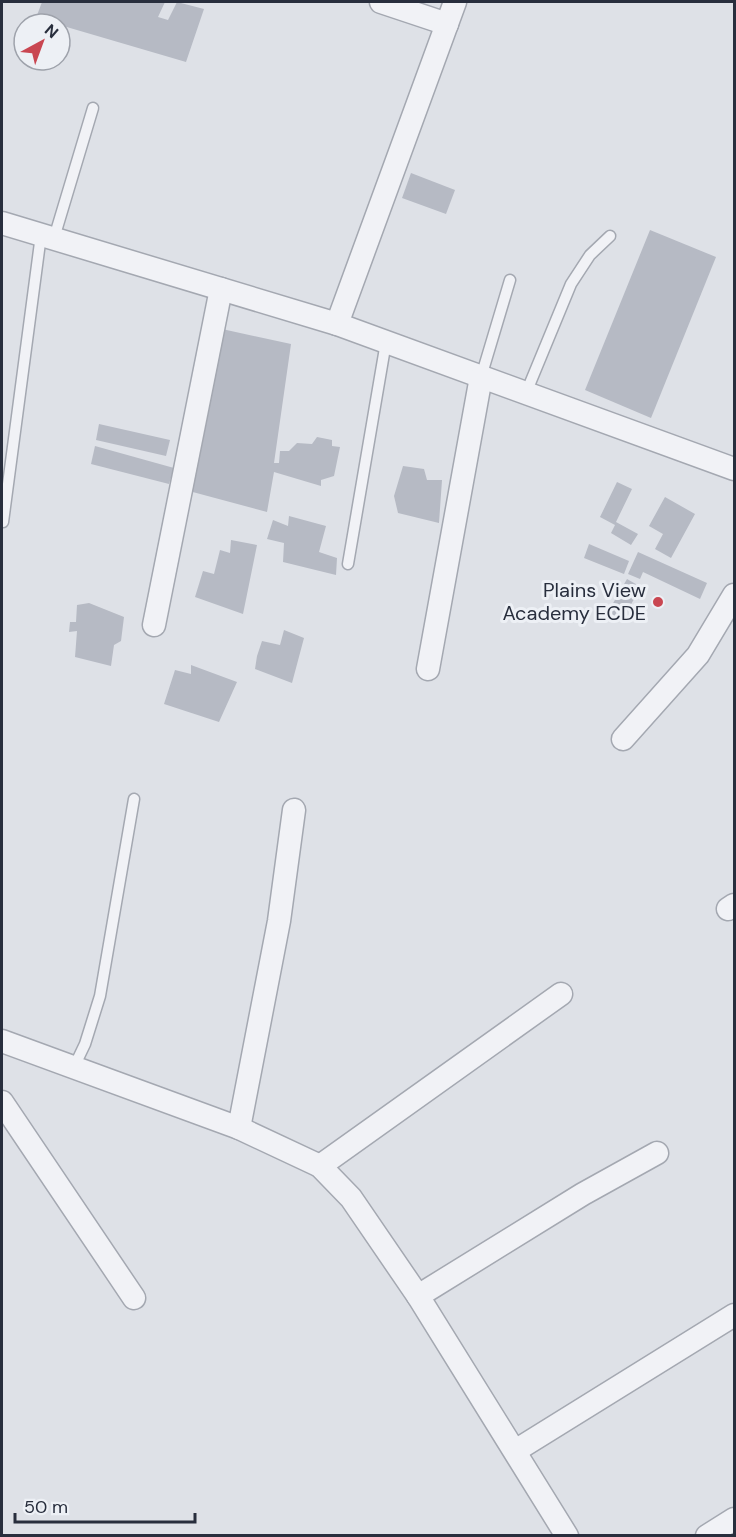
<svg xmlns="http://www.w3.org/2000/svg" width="736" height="1537" font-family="'DM Sans',sans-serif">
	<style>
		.building { fill: #b6bac4 }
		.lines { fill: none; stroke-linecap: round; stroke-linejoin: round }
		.lane-casing { stroke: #a4a8b1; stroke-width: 13 }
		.street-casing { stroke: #a4a8b1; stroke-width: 25 }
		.lane { stroke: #f1f2f6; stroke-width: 10 }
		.street { stroke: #f1f2f6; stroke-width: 22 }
		.poi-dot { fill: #c94651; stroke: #edf0f5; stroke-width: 2 }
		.labels { text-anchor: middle; stroke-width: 6; stroke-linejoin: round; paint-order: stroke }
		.poi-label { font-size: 20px; fill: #282e3d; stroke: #edf0f5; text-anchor: end }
	</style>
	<rect width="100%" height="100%" fill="#dee1e7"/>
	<!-- building -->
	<g class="building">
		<polygon points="42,2 165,2 158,17 168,20 177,2 204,9 186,62 36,18"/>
		<polygon points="411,173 455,190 446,214 402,198"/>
		<polygon points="650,230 716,257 651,418 585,390"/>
		<polygon points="222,329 291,344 274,463 279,463 280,451 289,451 297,443 312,444 317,437 332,440 332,446 340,447 334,476 321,480 321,486 274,472 267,512 189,491"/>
		<polygon points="99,424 170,440 166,456 96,440"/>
		<polygon points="95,446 174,468 169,484 91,464"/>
		<polygon points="403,466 424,469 427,480 442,480 439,523 398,513 394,496"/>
		<polygon points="617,482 632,489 616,522 638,534 631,545 611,533 615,525 600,517"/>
		<polygon points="665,497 695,514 671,558 655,549 663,534 649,526"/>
		<polygon points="289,516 326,526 319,552 337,558 336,575 283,562 284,543 267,539 273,520 288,526"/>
		<polygon points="231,540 257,545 243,614 195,597 203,571 214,574 220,550 230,553"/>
		<polygon points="589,544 629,561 624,574 584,558"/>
		<polygon points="638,552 707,583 700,599 643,572 640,579 628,574"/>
		<polygon points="627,579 641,587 622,620 608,612"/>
		<polygon points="89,603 124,617 121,641 114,645 111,666 75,657 77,631 69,632 70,622 76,622 77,605"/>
		<polygon points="284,630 304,638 292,683 255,669 257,656 262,641 280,645"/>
		<polygon points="191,665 237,682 219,722 164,704 175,670 191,674"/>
	</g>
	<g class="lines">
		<!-- lane casing -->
		<g class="lane-casing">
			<g id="lane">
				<polyline points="54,238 93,108"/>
				<polyline points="481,377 510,280"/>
				<polyline points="526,393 571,284 590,255 610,236"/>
				<polyline points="3,522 41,235"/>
				<polyline points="348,564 386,342"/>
				<polyline points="74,1067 85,1044 100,996 134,799"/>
			</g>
		</g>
		<!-- street casing -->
		<g class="street-casing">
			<g id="street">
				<polyline points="381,2 447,24"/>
				<polyline points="2,223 337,324 734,469"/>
				<polyline points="337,324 455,2"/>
				<polyline points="154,625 221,289"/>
				<polyline points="428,669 481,377"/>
				<polyline points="623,739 698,655 734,595"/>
				<polyline points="728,909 734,905"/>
				<polyline points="2,1041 239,1128 320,1166 351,1198 418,1296 567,1536"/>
				<polyline points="2,1102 134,1298"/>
				<polyline points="239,1128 279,921 294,810"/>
				<polyline points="320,1166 561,994"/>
				<polyline points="418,1296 583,1194 657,1153"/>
				<polyline points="515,1451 734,1315"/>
				<polyline points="707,1536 734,1519"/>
			</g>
		</g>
		<!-- lane -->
		<use href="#lane" class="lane"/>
		<!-- street -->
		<use href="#street" class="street"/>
	</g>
	<!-- markers -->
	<circle class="poi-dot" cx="658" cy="602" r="6"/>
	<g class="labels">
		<!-- poi labels -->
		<g class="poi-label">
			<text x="646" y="597">Plains View<tspan x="646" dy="23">Academy ECDE</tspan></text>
		</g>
	</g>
	<!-- border -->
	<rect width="736" height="1537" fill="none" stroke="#282e3d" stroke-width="6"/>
	<!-- north arrow -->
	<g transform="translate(42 42) rotate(41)"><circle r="28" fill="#edf0f5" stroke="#9ea2ab" stroke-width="1.5"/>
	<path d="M0-4.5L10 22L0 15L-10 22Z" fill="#c94651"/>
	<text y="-9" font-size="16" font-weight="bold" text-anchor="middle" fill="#282e3d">N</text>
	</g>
	<!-- scale -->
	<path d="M15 1513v9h180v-9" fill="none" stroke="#282e3d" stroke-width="3"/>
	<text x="24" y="1513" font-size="18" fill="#282e3d" stroke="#edf0f5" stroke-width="4.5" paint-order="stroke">50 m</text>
</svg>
